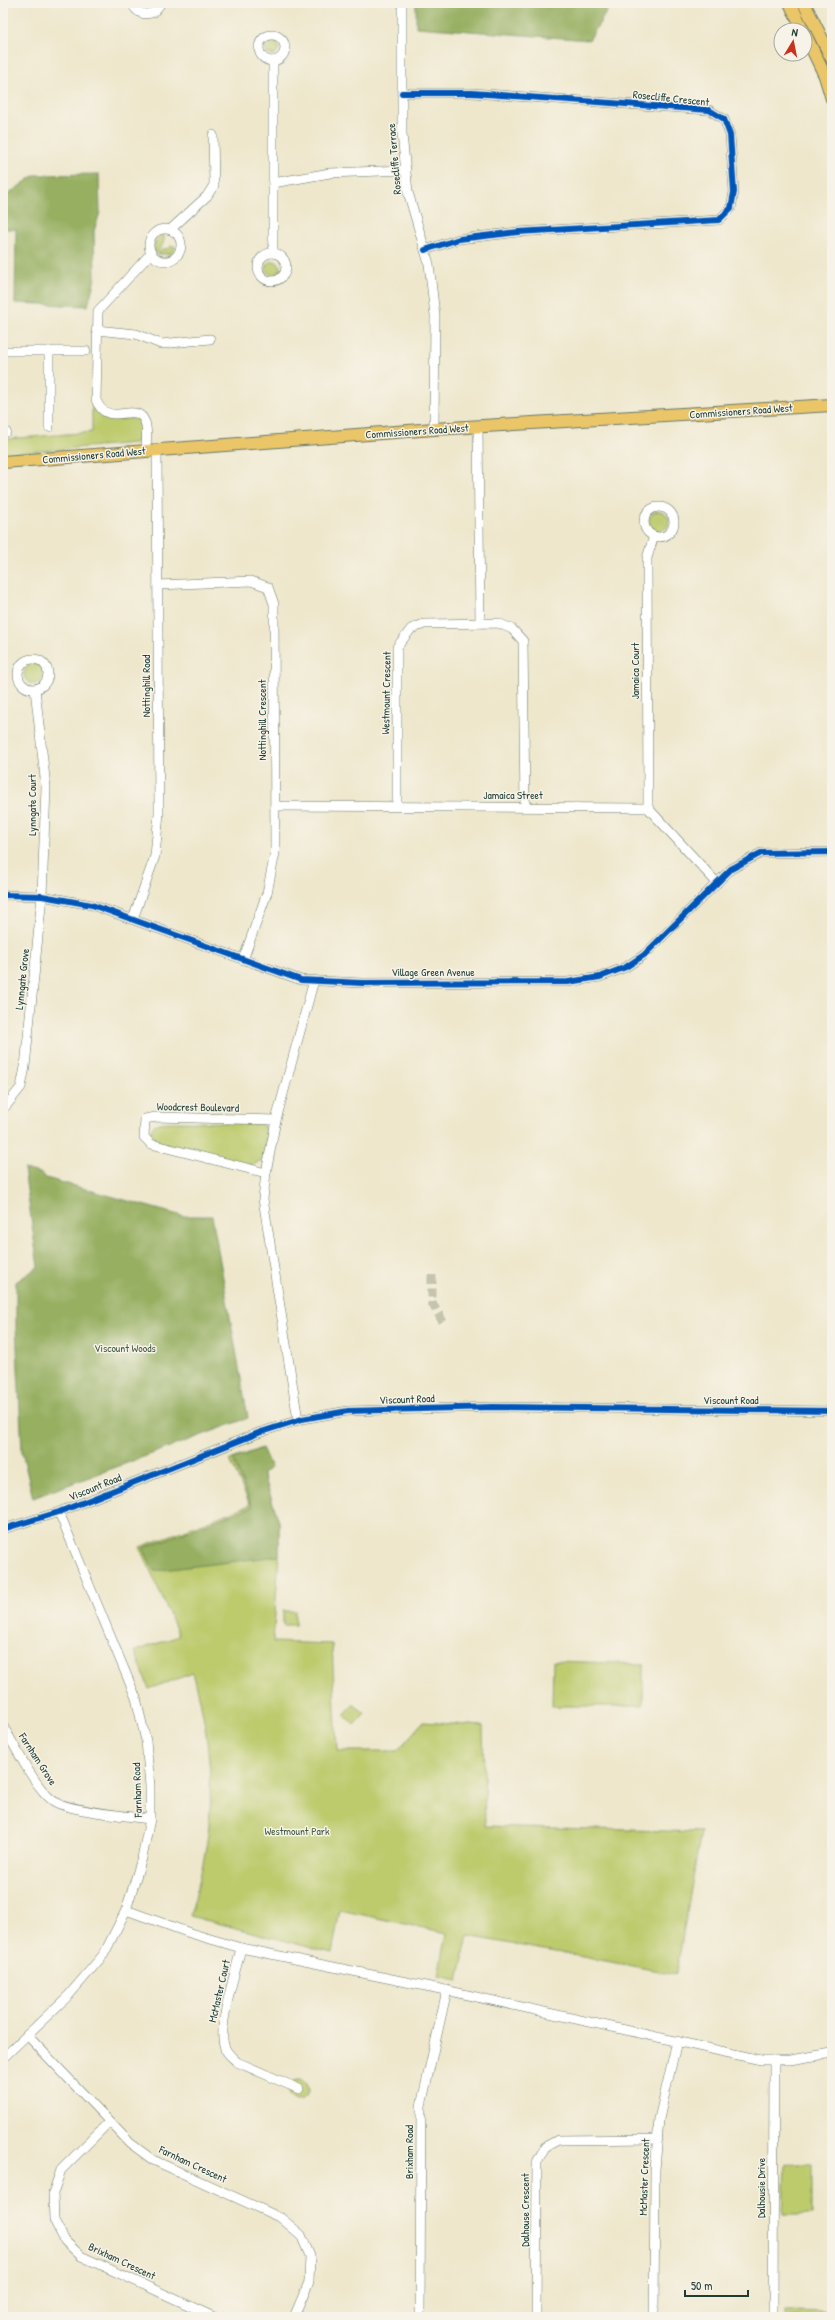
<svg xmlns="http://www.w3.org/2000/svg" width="835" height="2320" font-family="'Patrick Hand',sans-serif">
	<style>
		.green { fill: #bdcb6d; stroke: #6e8450 }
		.forest { fill: #96af60; stroke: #5a764a }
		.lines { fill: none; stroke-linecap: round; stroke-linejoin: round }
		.minor-tunnel { stroke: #c5c5ae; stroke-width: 9; stroke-dasharray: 9 4.5; stroke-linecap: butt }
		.minor-casing { stroke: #677869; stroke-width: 10 }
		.major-casing { stroke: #677869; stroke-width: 14 }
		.minor { stroke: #fff; stroke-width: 9 }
		.major { stroke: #ebc669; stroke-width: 12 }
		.cycleway-casing { stroke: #f7f3e8; stroke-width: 8 }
		.cycleway { stroke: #0057b8; stroke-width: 6 }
		.labels { text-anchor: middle; stroke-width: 3; stroke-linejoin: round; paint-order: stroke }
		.street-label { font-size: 11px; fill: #1f3d34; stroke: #f7f3e8 }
		.park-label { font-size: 11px; fill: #3f593f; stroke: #f7f3e8 }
	</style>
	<rect width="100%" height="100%" fill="#f7f3e8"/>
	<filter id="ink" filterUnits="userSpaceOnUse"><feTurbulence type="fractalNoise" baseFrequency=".025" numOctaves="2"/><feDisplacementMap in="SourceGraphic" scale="8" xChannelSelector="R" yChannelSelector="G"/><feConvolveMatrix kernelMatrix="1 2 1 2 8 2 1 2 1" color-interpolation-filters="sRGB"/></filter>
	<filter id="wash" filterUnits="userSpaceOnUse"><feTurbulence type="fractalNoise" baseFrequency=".012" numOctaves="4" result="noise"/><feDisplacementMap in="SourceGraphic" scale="16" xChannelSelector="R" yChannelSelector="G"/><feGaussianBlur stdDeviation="0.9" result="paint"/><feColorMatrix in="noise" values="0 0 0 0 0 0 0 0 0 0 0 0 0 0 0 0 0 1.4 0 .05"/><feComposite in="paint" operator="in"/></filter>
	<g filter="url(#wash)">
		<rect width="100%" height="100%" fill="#eee7cc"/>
		<!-- green -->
		<g class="green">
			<circle cx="272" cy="48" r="7"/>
			<path d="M164 234C165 242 162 248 155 253 152 245 156 237 164 234Z"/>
			<polygon points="171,246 176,247 171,254 157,254 162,249 168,249"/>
			<circle cx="273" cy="268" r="7"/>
			<path d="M92 403C104 426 114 419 137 418 143 424 141 436 136 443L3 454V436H6L7 439 92 432Z"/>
			<circle cx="659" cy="521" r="10"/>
			<circle cx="34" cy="674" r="10"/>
			<path d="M168 1122 260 1123 268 1132 263 1159 253 1165 161 1144 150 1134C152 1123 157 1123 168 1122Z"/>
			<path d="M262 1448 271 1468 263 1473 279 1522V1556L273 1642 332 1644 337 1751H397L423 1722 483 1726 485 1826 701 1832 676 1974 468 1936 458 1980 439 1976 447 1933 340 1910 332 1953 190 1916C197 1891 203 1867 207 1841 215 1789 208 1723 193 1673L149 1689 135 1651 179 1636 140 1547 250 1505 230 1460Z"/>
			<rect x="283" y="1611" width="12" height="14"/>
			<polygon points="553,1661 643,1664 643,1706 552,1706"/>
			<polygon points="353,1704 365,1713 354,1725 344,1715"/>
			<circle cx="298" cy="2090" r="10"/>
			<polygon points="785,2164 812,2164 812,2215 783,2215"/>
			<polygon points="785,2311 832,2312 832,2317 785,2317"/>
		</g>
		<!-- forest -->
		<g class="forest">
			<polygon points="416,3 612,3 589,40 416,27"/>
			<polygon points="99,174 100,212 94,231 95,278 88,306 15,303 16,229 3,229 3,198 35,175"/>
			<polygon points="24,1169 40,1173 46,1178 182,1216 212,1216 248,1418 33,1498 22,1452 16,1328 16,1282 38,1267"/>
			<polygon points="262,1448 271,1468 263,1473 279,1522 279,1556 154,1571 143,1548 252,1507 233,1459"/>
		</g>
	</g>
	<g filter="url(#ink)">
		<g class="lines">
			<!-- minor-tunnel -->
			<polyline class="minor-tunnel" points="432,1275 432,1303 443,1322"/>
			<!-- minor casing -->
			<g class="minor-casing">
				<g id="minor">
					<path d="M132 3C136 13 144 16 154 12L161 3"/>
					<polyline points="402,3 402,134 408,192 429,264 435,315 434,429"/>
					<circle cx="272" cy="48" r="13"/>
					<polyline points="402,93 472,93 709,110 724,119 730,135 734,192 731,208 719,220 518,232 459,239 425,250"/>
					<polyline points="273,183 330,173 406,170"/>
					<circle cx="165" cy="245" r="16"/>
					<polyline points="171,229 207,196 214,185 213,135"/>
					<polyline points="273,253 273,61"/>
					<circle cx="272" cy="267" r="14"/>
					<polyline points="96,330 136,334 161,344 210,339"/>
					<polyline points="3,351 86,351"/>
					<polyline points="49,427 49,351"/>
					<polyline points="478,427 480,623"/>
					<polyline points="3,432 6,432"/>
					<path d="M146 451C146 442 148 430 145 422 136 399 108 430 96 400L98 311 151 253"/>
					<circle cx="659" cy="522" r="15"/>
					<polyline points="158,585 251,581 268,587 274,604 275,853 267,893 243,960"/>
					<circle cx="33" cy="674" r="15"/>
					<polyline points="275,806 648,808 717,883"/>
					<polyline points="397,806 397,647 411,629 424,624 498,623 512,629 523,641 525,807"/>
					<polyline points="648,808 647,558 654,536"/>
					<polyline points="3,895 42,896 92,905 301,980 362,983 568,982 600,977 626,967 644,955 731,869 761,853 832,852"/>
					<polyline points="133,919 155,856 159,813 157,450"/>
					<polyline points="6,1106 21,1087 25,1067 42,896 46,787 35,689"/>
					<polyline points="266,1173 276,1120"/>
					<polyline points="298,1420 263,1199 266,1173 151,1144 144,1137 145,1119 156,1117 276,1120 314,980"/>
					<polyline points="3,1529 59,1512 261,1432 302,1419 348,1411 493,1407 832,1411"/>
					<path d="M3 1726C15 1746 34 1786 52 1800 66 1811 129 1816 150 1819"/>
					<polyline points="126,1910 190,1933 241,1948 445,1990 761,2060 790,2060 832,2053"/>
					<path d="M241 1948C236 1971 218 2025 224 2045 225 2052 232 2057 237 2062L299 2089"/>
					<polyline points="27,2035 130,2143 153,2160 281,2218 301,2235 310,2256 309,2282 294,2317"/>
					<polyline points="3,2058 69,1995 104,1954 126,1910 142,1858 150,1819 150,1786 146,1741 136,1698 59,1512"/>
					<polyline points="108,2123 61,2170 53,2193 54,2220 65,2241 81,2256 214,2317"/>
					<polyline points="420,2317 421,2106 447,1990"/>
					<polyline points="536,2317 537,2162 545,2147 558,2140 658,2139"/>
					<polyline points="654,2317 655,2170 659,2119 677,2041"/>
					<polyline points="773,2317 774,2060"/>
				</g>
			</g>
			<!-- major casing -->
			<g class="major-casing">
				<g id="major">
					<polyline points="790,3 803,30"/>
					<polyline points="804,3 832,59"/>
					<polyline points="805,34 825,76 832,99"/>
					<polyline points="3,462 434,429 832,405"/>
				</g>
			</g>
			<!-- minor -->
			<use href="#minor" class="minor"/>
			<!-- major -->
			<use href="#major" class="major"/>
			<!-- cycleway casing -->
			<g class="cycleway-casing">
				<g id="cycleway">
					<polyline points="402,93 472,93 709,110 724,119 730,135 734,192 731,208 719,220 518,232 459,239 425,250"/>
					<polyline points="3,895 42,896 92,905 301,980 362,983 568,982 600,977 626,967 644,955 731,869 761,853 832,852"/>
					<polyline points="3,1529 59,1512 261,1432 302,1419 348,1411 493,1407 832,1411"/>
				</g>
			</g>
			<!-- cycleway -->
			<use href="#cycleway" class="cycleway"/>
		</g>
	</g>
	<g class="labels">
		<!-- street labels -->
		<g class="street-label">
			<text transform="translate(671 98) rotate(6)" y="4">Rosecliffe Crescent</text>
			<text transform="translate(394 159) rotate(-95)" y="4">Rosecliffe Terrace</text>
			<text transform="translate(741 411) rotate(-4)" y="4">Commissioners Road West</text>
			<text transform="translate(417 431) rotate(-4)" y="4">Commissioners Road West</text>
			<text transform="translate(94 455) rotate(-5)" y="4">Commissioners Road West</text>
			<text transform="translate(635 671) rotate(-90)" y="4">Jamaica Court</text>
			<text transform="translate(146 686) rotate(-90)" y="4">Nottinghill Road</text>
			<text transform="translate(386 693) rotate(-89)" y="4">Westmount Crescent</text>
			<text transform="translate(262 720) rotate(-90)" y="4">Nottinghill Crescent</text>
			<text x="513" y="799">Jamaica Street</text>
			<text transform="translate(32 805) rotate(-90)" y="4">Lynngate Court</text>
			<text x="433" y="976">Village Green Avenue</text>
			<text transform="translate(22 979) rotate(-84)" y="4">Lynngate Grove</text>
			<text transform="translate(198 1107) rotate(1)" y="4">Woodcrest Boulevard</text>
			<text transform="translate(407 1399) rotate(-2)" y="4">Viscount Road</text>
			<text x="731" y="1404">Viscount Road</text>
			<text transform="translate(95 1487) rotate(-22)" y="4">Viscount Road</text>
			<text transform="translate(38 1759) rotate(57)" y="4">Farnham Grove</text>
			<text transform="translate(137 1790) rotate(-92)" y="4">Farnham Road</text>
			<text transform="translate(219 1991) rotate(-77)" y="4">McMaster Court</text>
			<text transform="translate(409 2152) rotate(-90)" y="4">Brixham Road</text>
			<text transform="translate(193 2164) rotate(25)" y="4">Farnham Crescent</text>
			<text transform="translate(644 2177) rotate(-88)" y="4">McMaster Crescent</text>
			<text transform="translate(761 2188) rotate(-90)" y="4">Dalhousie Drive</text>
			<text transform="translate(525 2210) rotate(-90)" y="4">Dalhouse Crescent</text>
			<text transform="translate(122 2261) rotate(25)" y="4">Brixham Crescent</text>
		</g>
		<!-- park labels -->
		<g class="park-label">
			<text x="125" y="1352">Viscount Woods</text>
			<text x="297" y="1835">Westmount Park</text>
		</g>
	</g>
	<!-- margin -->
	<rect width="835" height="2320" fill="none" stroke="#f7f3e8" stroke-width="16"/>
	<!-- north arrow -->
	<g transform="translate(793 42) rotate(10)"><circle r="19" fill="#f7f3e8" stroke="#a1aaa0"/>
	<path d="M0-3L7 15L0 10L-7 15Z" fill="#c8321e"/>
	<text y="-6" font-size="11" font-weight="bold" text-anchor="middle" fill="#1f3d34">N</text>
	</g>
	<!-- scale -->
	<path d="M685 2290v6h63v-6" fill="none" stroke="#1f3d34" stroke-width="2"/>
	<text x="691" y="2290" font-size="12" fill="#1f3d34" stroke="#f7f3e8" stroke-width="3" paint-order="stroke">50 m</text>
</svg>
